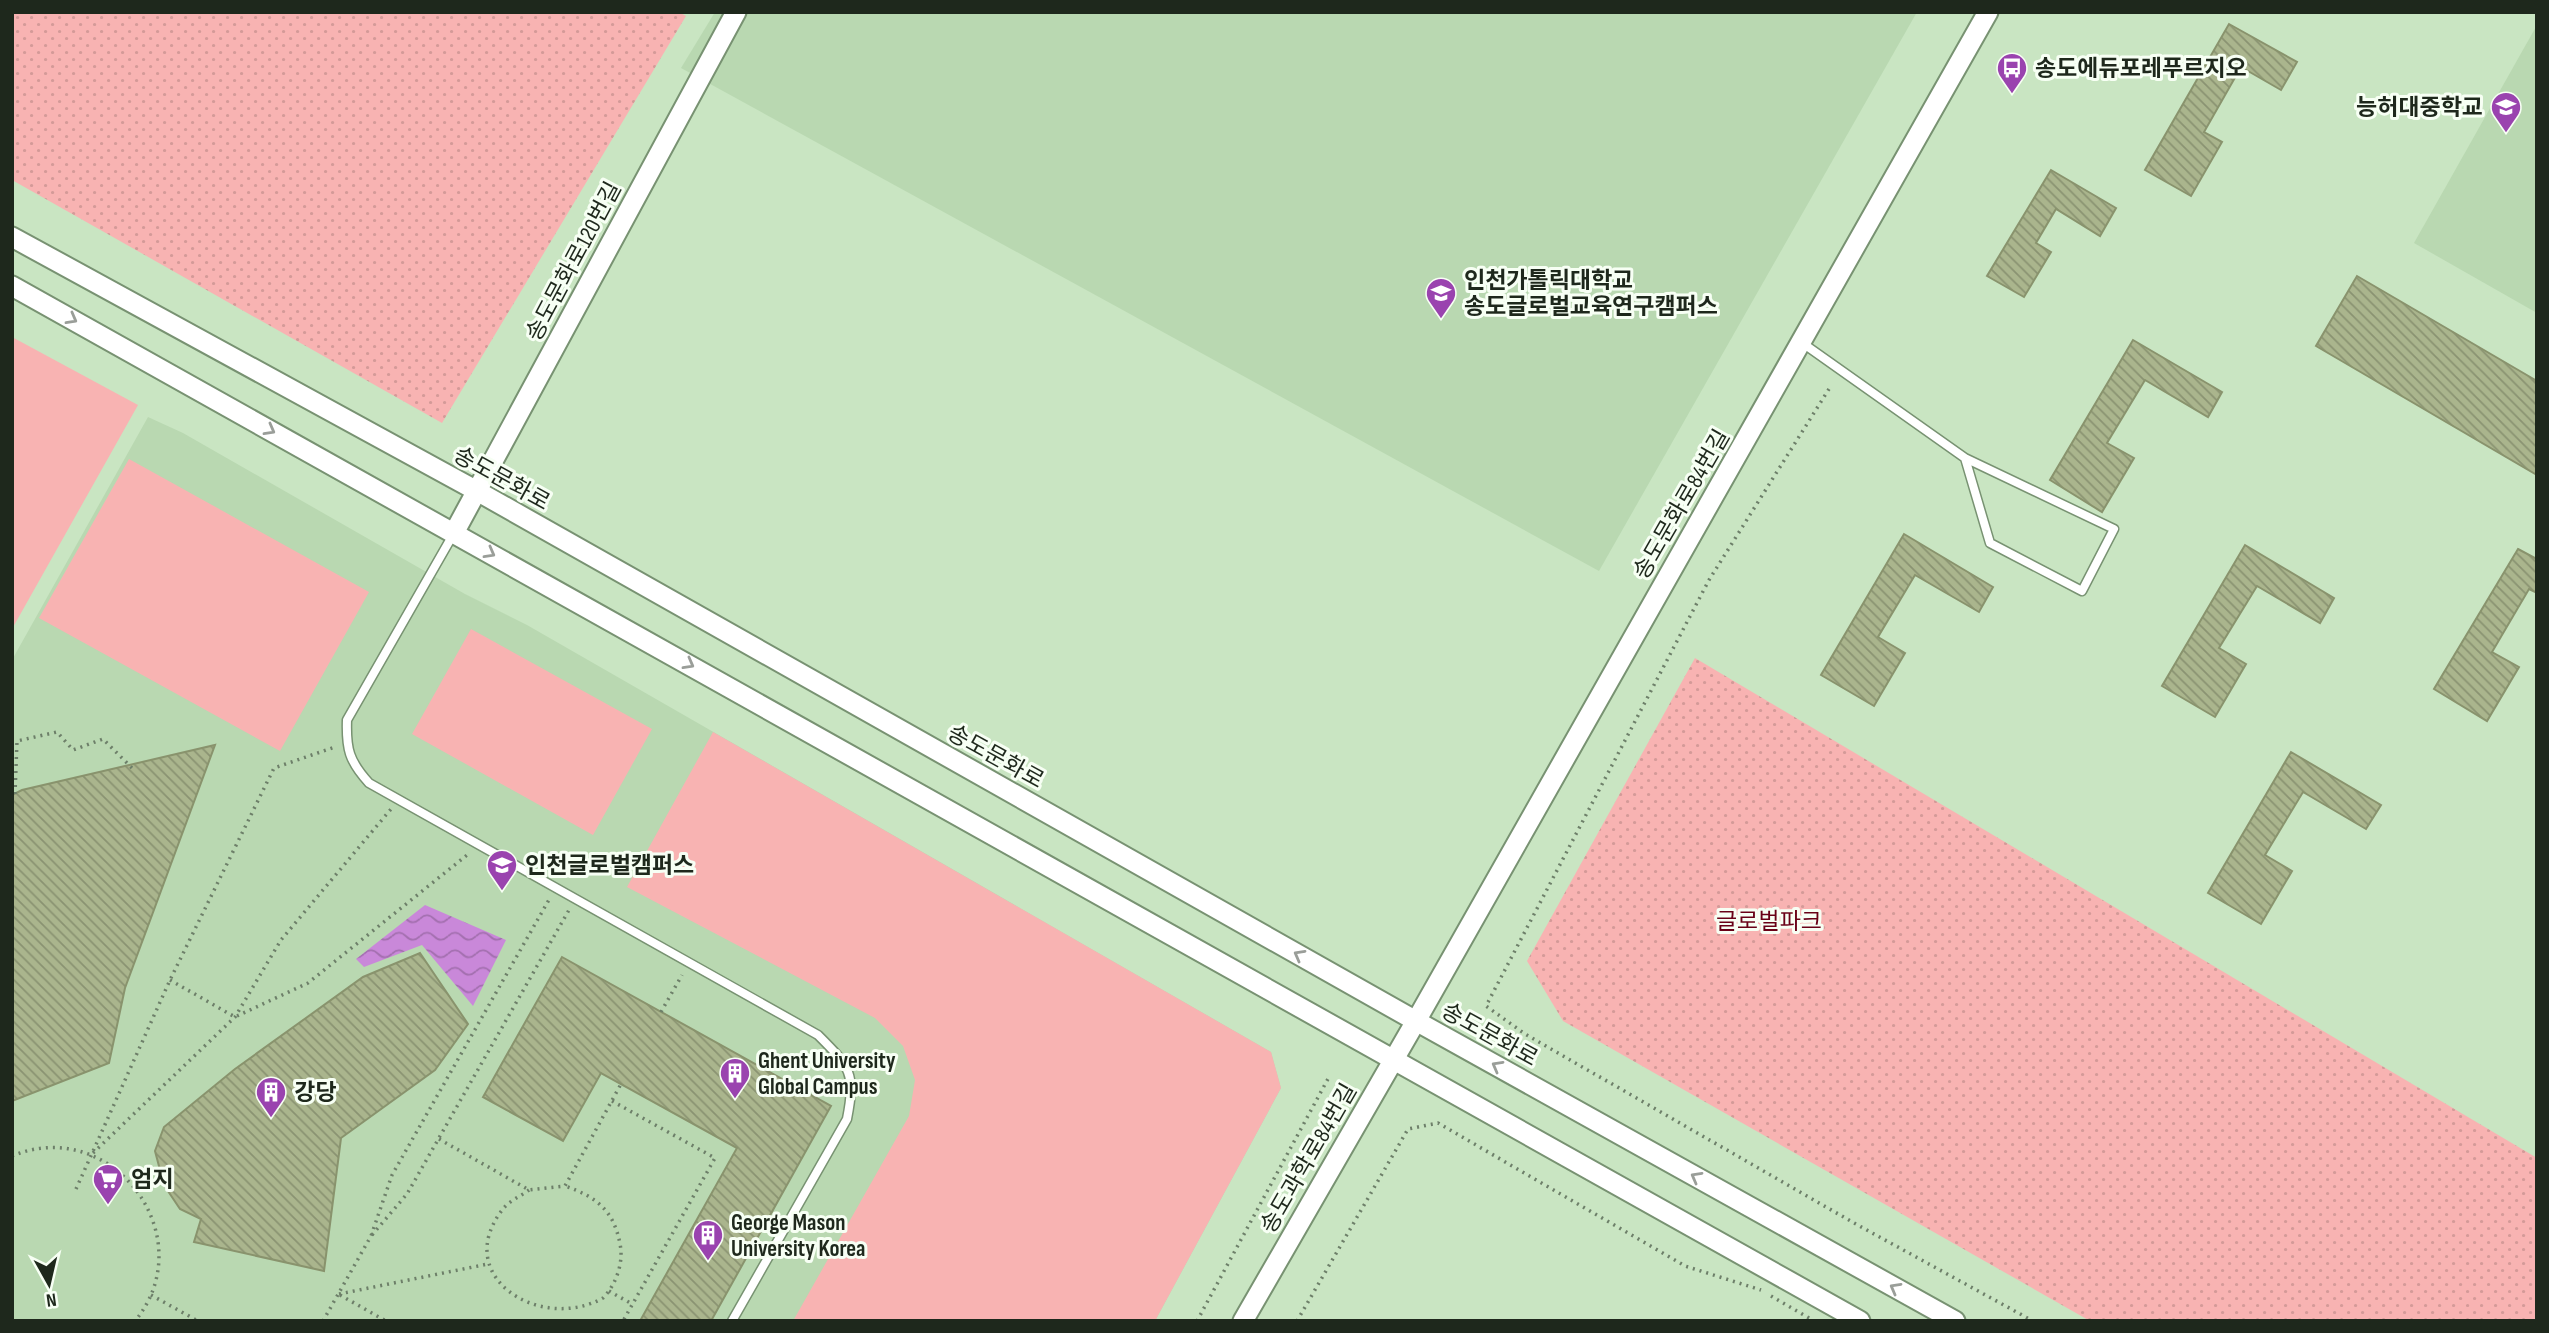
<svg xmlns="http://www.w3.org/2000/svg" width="2549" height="1333" font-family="'Sofia Sans Condensed','Noto Sans KR',sans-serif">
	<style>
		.built { fill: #b9d8b1 }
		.grass { fill: #f8b3b2 }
		.park { fill: url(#park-dots) }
		.water { fill: url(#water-waves) }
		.building { fill: url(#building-back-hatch); stroke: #89936d; stroke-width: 2 }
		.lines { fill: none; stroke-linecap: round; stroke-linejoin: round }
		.service-casing { stroke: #789272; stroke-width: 11 }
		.tertiary-casing { stroke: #789272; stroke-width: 23 }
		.path { stroke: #6d7f69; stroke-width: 3.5; stroke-dasharray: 2 5; stroke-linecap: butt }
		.service { stroke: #fff; stroke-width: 8 }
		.tertiary { stroke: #fff; stroke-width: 19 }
		.oneway { stroke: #9a9e99 }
		.labels { text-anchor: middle; stroke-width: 6; stroke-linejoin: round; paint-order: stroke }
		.poi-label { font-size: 23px; font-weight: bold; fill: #1e281c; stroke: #f7fff4; text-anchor: start }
		.street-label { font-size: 23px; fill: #1e281c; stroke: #f7fff4 }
		.park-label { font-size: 23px; fill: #690117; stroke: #f7fff4 }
	</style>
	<defs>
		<pattern id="park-dots" width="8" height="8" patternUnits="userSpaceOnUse" patternTransform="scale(1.75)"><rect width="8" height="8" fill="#f8b3b2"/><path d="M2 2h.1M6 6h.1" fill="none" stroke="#d49a98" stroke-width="1.8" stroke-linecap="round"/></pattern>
		<pattern id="water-waves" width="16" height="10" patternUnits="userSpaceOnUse" patternTransform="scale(1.75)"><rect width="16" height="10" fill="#c988d9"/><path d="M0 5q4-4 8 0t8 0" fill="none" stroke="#a36faf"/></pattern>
		<pattern id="building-back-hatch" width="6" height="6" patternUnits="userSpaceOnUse" patternTransform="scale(1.75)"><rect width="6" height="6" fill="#aab58d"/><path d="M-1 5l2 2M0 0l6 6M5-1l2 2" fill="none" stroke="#8a9372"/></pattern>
	</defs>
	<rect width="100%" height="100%" fill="#c9e5c2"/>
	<!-- built -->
	<g class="built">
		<polygon points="715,12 1917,12 1599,571 681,68"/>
		<polygon points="2537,25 2537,313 2414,243"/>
		<polygon points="148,417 183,433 465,594 527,625 1271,1052 1281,1088 1155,1321 12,1321 12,660"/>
	</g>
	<!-- grass -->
	<g class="grass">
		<polygon points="12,337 138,405 12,629"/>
		<polygon points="129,459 369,592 280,751 39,618"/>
		<polygon points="471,629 652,729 593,835 412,734"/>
		<polygon points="713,732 1271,1052 1281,1088 1155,1321 793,1321 909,1116 915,1080 903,1046 875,1018 627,887"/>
	</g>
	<!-- park -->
	<g class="park">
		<polygon points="12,12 679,12 686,16 442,423 12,180"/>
		<polygon points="1695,658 2537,1158 2537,1321 2090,1321 1563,1021 1527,961"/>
	</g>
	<!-- water -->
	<polygon class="water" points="425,905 506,940 473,1006 422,945 364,967 356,959"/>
	<!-- building -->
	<g class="building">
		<polygon points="2229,24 2297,62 2281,90 2241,67 2204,132 2222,142 2191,196 2145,170"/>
		<polygon points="2051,170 2116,208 2100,236 2056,209 2036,243 2051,252 2024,297 1987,276"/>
		<polygon points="2357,276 2537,381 2537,475 2316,346"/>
		<polygon points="2133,340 2222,392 2208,417 2145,380 2107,443 2134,458 2102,512 2050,480"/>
		<polygon points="1904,534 1993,587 1979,612 1915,575 1878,637 1905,653 1874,706 1821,675"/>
		<polygon points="2245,545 2334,598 2320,623 2257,586 2219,648 2246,664 2215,717 2162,686"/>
		<polygon points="2518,549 2537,559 2537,593 2529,589 2492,652 2519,667 2487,721 2434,689"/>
		<polygon points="215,745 125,988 109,1063 12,1101 12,795 22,790"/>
		<polygon points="2291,752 2381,805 2366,829 2303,792 2265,855 2292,871 2261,924 2208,893"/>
		<polygon points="420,953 468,1024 435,1070 341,1138 324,1271 194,1242 201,1219 180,1209 164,1185 155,1151 164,1127 235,1069 363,977"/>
		<polygon points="562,957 831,1106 711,1321 640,1321 737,1148 601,1073 563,1141 483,1097"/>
	</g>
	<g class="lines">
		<!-- service casing -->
		<g class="service-casing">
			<g id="service">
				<polyline points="1801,342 1965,458 1990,543 2082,591 2114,529 1965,458"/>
				<path d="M454 533 347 720C346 749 349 761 369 783L818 1035C850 1067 856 1073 847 1119L732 1321"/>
			</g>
		</g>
		<!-- tertiary casing -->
		<g class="tertiary-casing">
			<g id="tertiary">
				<polyline points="12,237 477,491 1416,1021 1955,1321"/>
				<polyline points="12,286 1860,1321"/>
				<polyline points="454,533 736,12"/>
				<polyline points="1243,1321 1416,1021 1988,12"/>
			</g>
		</g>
		<!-- path -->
		<g class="path">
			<polyline points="1829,389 1709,580 1486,1006 1525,1034 1854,1223 2033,1321"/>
			<polyline points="15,794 17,741 57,732 73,750 103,739 132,768"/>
			<polyline points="170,980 235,1017"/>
			<polyline points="661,1012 682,975"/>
			<polyline points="237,1016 308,983 467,855"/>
			<polyline points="612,1101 715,1158 623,1321"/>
			<polyline points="439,1139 529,1190 565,1186 621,1084"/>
			<polyline points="93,1153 235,1017 281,940 391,809"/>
			<path d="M12 1156C112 1114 204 1237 135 1321"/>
			<polyline points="76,1189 170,980 274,768 335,747"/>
			<path d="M529 1190C521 1196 509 1201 503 1209 450 1276 540 1333 603 1298 616 1285 624 1262 620 1244 614 1211 597 1197 565 1186"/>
			<polyline points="372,1235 407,1194 569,910"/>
			<polyline points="609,1291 632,1304"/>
			<polyline points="339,1294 488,1264"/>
			<polyline points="151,1295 198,1321"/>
			<polyline points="340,1295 386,1321"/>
			<polyline points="1771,1296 1814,1321"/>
			<polyline points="323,1321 371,1236 392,1175 550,898"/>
			<polyline points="1197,1321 1329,1077"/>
			<polyline points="1297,1321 1408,1129 1438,1123 1685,1266 1761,1290"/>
		</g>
		<!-- service -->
		<use href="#service" class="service"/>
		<!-- tertiary -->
		<use href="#tertiary" class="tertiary"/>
	</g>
	<!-- one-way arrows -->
	<defs><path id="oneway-chevron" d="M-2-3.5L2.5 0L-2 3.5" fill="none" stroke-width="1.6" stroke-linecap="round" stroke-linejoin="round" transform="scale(1.75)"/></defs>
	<g class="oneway">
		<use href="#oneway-chevron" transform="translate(72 319) rotate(29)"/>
		<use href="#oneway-chevron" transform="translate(270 430) rotate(29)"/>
		<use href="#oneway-chevron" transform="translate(490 553) rotate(29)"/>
		<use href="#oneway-chevron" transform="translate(689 664) rotate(29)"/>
		<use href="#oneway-chevron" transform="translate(1299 955) rotate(-151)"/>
		<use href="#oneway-chevron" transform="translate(1497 1066) rotate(-151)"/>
		<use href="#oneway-chevron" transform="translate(1696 1177) rotate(-151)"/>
		<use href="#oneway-chevron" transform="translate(1895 1288) rotate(-151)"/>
	</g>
	<!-- icons -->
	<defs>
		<g id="bus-pin" transform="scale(1.575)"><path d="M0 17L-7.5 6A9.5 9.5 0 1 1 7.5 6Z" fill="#9a43af" stroke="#f7fff4"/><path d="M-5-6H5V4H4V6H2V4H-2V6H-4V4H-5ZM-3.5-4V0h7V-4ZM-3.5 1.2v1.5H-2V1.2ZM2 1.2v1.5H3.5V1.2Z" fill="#fff"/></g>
		<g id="school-pin" transform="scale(1.575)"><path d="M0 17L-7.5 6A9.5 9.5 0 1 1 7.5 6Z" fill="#9a43af" stroke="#f7fff4"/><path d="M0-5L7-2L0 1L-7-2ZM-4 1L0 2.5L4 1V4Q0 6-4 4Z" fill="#fff"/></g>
		<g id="university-pin" transform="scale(1.575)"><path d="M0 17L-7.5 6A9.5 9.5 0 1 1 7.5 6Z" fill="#9a43af" stroke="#f7fff4"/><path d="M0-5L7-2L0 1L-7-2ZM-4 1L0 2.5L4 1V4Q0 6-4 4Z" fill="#fff"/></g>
		<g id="building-pin" transform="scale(1.575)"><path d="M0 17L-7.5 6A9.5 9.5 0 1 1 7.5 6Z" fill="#9a43af" stroke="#f7fff4"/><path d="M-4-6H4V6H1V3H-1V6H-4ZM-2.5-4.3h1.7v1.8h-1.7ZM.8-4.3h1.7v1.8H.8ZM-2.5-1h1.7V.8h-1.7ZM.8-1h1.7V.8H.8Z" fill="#fff"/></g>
		<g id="supermarket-pin" transform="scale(1.575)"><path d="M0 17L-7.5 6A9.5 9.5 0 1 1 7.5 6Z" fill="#9a43af" stroke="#f7fff4"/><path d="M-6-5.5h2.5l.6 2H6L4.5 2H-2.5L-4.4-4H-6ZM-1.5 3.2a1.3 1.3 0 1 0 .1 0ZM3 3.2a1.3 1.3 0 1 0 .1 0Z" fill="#fff"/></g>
	</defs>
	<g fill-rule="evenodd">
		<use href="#bus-pin" x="2012" y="68"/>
		<use href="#school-pin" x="2506" y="107"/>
		<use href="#university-pin" x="1441" y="293"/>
		<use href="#university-pin" x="502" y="865"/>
		<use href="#building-pin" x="735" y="1073"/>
		<use href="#building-pin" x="271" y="1092"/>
		<use href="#supermarket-pin" x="108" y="1179"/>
		<use href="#building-pin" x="708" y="1235"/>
	</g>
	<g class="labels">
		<!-- poi labels -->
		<g class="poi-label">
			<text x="2035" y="76">송도에듀포레푸르지오</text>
			<text x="2483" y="115" text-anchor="end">능허대중학교</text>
			<text x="1464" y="288">인천가톨릭대학교<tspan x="1464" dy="26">송도글로벌교육연구캠퍼스</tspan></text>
			<text x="525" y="873">인천글로벌캠퍼스</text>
			<text x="758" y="1068">Ghent University<tspan x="758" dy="26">Global Campus</tspan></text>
			<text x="294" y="1100">강당</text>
			<text x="131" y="1187">엄지</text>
			<text x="731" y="1230">George Mason<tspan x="731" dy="26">University Korea</tspan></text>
		</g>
		<!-- street labels -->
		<g class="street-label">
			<text transform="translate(573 261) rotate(-62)" y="8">송도문화로120번길</text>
			<text transform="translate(502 478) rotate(29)" y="8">송도문화로</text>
			<text transform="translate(1681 504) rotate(-60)" y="8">송도문화로84번길</text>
			<text transform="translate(996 756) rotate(29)" y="8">송도문화로</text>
			<text transform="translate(1490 1034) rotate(29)" y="8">송도문화로</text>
			<text transform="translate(1308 1158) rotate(-60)" y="8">송도과학로84번길</text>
		</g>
		<!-- park labels -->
		<g class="park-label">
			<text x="1769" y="929">글로벌파크</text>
		</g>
	</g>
	<!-- border -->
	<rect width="2549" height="1333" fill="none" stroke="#1e281c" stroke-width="28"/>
	<!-- north arrow -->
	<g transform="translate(49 1284) rotate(172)" stroke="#f7fff4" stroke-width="5" paint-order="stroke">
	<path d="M0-5L12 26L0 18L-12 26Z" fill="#1e281c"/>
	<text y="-10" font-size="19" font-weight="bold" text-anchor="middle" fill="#1e281c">N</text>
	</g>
</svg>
